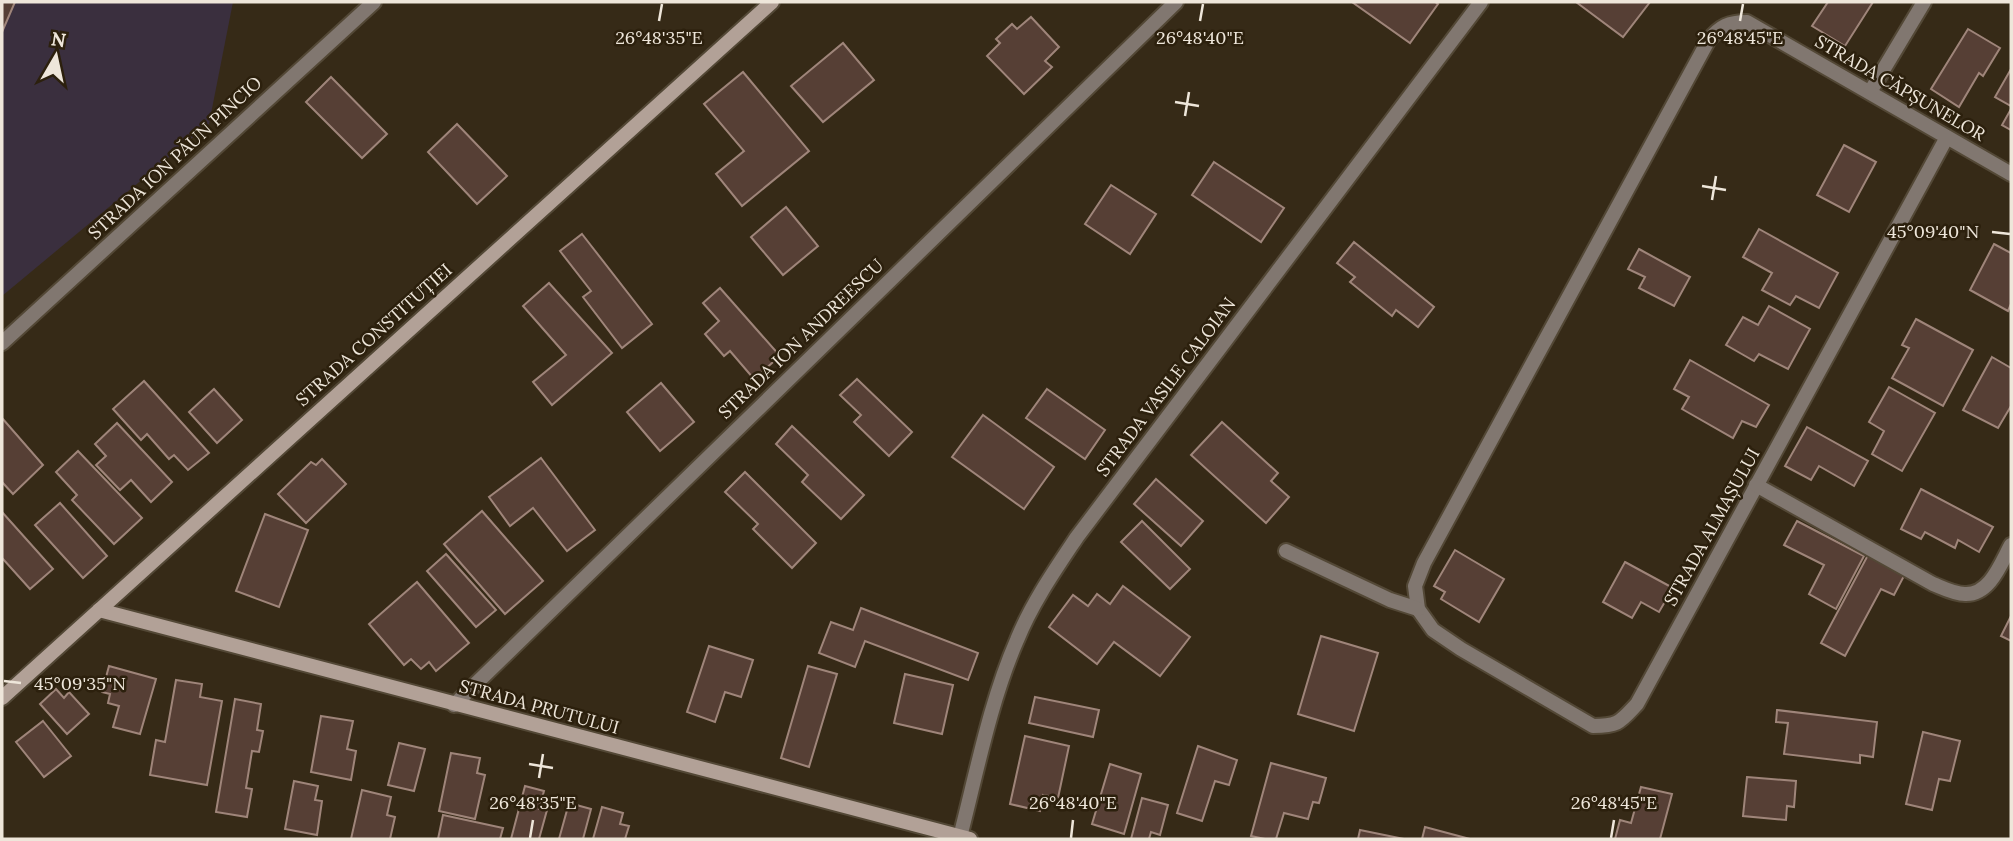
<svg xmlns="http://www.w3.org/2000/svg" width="2013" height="841" font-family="Lora,serif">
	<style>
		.industrial { fill: #3a2f3e }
		.building { fill: #563f35; stroke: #9f857a; stroke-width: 2 }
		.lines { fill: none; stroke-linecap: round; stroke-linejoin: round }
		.street-casing { stroke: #534836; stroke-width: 18 }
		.secondary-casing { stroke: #534836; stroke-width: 18 }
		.street { stroke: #817770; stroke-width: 14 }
		.secondary { stroke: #b2a197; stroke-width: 14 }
		.ticks { fill: none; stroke: #eee6da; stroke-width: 2.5 }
		.labels { text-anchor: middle; stroke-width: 5; stroke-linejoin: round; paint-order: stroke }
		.street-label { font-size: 18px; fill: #eee6da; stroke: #2c200d }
		.ticks-label { font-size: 18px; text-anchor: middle; fill: #eee6da; stroke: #2c200d; stroke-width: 5; stroke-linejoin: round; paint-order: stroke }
	</style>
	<rect width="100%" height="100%" fill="#362a17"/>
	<!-- industrial -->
	<polygon class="industrial" points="2,2 233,2 209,124 2,296"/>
	<!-- building -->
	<g class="building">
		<polygon points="2,2 15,2 2,32"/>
		<polygon points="1352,2 1435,2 1438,4 1410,43"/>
		<polygon points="1576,2 1650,2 1623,37"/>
		<polygon points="1828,2 1873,2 1845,46 1812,26"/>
		<polygon points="1031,17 1059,47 1045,61 1052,67 1024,94 987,56 1000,43 996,39 1012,24 1017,29"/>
		<polygon points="1968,29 2000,48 1983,76 1979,73 1959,107 1931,89"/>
		<polygon points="843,43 874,80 823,122 791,86"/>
		<polygon points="2011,69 2011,106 1995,97"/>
		<polygon points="743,72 809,151 742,206 716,174 744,151 704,104"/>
		<polygon points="331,77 387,134 362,158 306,102"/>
		<polygon points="2011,109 2011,130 2002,125"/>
		<polygon points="457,124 507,176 477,204 428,152"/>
		<polygon points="1844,145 1876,162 1849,212 1817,195"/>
		<polygon points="1214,162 1284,208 1261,242 1192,195"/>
		<polygon points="1111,185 1156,214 1130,254 1085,224"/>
		<polygon points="786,207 818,246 783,275 751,237"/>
		<polygon points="1759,229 1838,273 1819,308 1796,296 1790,305 1762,290 1772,273 1743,257"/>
		<polygon points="582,234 652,324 622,348 583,297 591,291 560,251"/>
		<polygon points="1354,242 1434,307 1418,327 1396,310 1392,316 1350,282 1355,277 1337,263"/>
		<polygon points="1994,244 2011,253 2011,304 2008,311 1970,290"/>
		<polygon points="1639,249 1690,277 1674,306 1639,288 1645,277 1628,269"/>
		<polygon points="549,283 612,353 552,405 533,382 566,355 523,306"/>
		<polygon points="720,288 780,356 754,379 730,351 724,356 705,334 719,321 703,303"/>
		<polygon points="1769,306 1810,329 1788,369 1759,354 1754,361 1726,345 1743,317 1758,325"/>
		<polygon points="1916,319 1973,350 1943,406 1892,378 1909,348 1902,345"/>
		<polygon points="1992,357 2011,368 2011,406 1998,428 1963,410"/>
		<polygon points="1690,360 1769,405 1756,427 1742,421 1733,438 1682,409 1689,397 1674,389"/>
		<polygon points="857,379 912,432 889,456 854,422 861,415 840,395"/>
		<polygon points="144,381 209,453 188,470 174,455 169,459 147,434 141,440 113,409"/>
		<polygon points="661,383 694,422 660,451 627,412"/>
		<polygon points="1889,387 1935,413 1902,471 1872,454 1884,431 1869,422"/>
		<polygon points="214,389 242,420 217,443 189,412"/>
		<polygon points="1047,389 1105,430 1085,459 1026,418"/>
		<polygon points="983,415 1054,467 1024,509 952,457"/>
		<polygon points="2,418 43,465 13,494 2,482"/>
		<polygon points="1222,422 1278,473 1271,481 1289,497 1266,523 1191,455"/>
		<polygon points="117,423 172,482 151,502 131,480 120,490 96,465 106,456 95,444"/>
		<polygon points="792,426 864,495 841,519 802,482 808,475 776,444"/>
		<polygon points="1807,427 1868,461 1854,486 1819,466 1811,480 1785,466"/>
		<polygon points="78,451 142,518 114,544 72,500 77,495 56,472"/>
		<polygon points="541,458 595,530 567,551 533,508 510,526 489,497"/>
		<polygon points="322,459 346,484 306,523 278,494 311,462 316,465"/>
		<polygon points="745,472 816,543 792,568 753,529 758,524 725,492"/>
		<polygon points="1156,479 1203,521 1181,546 1134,504"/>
		<polygon points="1921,489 1993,527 1979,552 1958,540 1955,548 1925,532 1921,539 1901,529"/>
		<polygon points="60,503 107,556 83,578 35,525"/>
		<polygon points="482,511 543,581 505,614 444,544"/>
		<polygon points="2,512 53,569 30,589 3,559 2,560"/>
		<polygon points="265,514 308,530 279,607 236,591"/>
		<polygon points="1142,521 1190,569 1170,589 1121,542"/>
		<polygon points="1797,521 1864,556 1836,609 1809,594 1824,565 1784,545"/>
		<polygon points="1455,550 1504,579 1479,622 1441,599 1445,592 1434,586"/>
		<polygon points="446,554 496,610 476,627 427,571"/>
		<polygon points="1868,555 1905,574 1894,595 1881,589 1845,656 1821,643"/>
		<polygon points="1625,562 1673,588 1659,612 1641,602 1632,618 1603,602"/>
		<polygon points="417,582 469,643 436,671 429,662 421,669 411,659 404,665 369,624"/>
		<polygon points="1123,586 1190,637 1160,676 1114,642 1097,664 1049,627 1073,595 1088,606 1097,594 1110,604"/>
		<polygon points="861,608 978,653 968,680 865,641 855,667 819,653 831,622 853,630"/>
		<polygon points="2011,616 2011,641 2001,636"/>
		<polygon points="1321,636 1378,653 1354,731 1298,714"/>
		<polygon points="709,646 753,660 741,697 725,692 715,722 687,712"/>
		<polygon points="109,666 156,679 140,734 113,727 119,706 108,703 110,694 102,692"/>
		<polygon points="808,666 837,674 809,767 781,758"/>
		<polygon points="905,674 953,685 942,734 894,723"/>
		<polygon points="176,680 202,684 200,697 222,701 207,785 150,775 156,740 165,742"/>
		<polygon points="56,689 64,698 69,692 89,714 67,734 40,704"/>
		<polygon points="1035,697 1099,710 1093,737 1029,723"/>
		<polygon points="235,699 261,704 257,730 263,731 259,752 252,751 246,788 252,789 247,817 216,812"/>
		<polygon points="1777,710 1877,722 1873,757 1860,755 1860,763 1784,754 1788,723 1776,722"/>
		<polygon points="321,716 353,721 347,749 356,751 351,780 311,772"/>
		<polygon points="43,721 71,756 44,777 16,742"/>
		<polygon points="1923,732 1960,741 1950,781 1939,779 1932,810 1906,804"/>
		<polygon points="1025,736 1069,746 1058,798 1043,795 1040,811 1010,804"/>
		<polygon points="399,743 425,749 414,791 388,785"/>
		<polygon points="1198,746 1237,760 1229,785 1215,781 1202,821 1177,813"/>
		<polygon points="451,753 480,758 477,773 485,775 475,819 439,811"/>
		<polygon points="1271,763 1326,778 1319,803 1313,802 1308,819 1284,813 1276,839 1265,839 1251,836"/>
		<polygon points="1110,764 1141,774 1124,834 1092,824"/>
		<polygon points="1747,777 1796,781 1794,807 1787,806 1786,820 1743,816"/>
		<polygon points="294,781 318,786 315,800 322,801 317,835 285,829"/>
		<polygon points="525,786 544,791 539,809 547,810 539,839 511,839"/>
		<polygon points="1641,787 1672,794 1660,839 1615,839 1620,820 1631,823"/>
		<polygon points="362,790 391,797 387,815 395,817 390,839 351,839"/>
		<polygon points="1142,798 1168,805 1160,835 1151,832 1149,839 1131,839"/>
		<polygon points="569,803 591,809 583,839 559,839"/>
		<polygon points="602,807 623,813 620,824 629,826 625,839 593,839"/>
		<polygon points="443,815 503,828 500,839 438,839"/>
		<polygon points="1425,827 1470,839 1422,839"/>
		<polygon points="1360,830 1404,839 1358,839"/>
	</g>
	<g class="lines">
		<!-- street casing -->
		<g class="street-casing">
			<g id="street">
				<polyline points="1870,92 1924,2"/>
				<path d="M1947 137 1637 704C1620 722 1619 726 1593 726L1461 649 1433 630 1418 609 1415 586 1424 563 1708 41C1720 26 1729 22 1747 22L2011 174"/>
				<polyline points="2,343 374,2"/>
				<path d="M1756 485 1933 584C1943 588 1954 594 1965 594 1990 595 2001 563 2011 545"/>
				<polyline points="1286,551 1390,600 1418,609"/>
				<polyline points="454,705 1176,2"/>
				<path d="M960 837C977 771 990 702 1017 640 1032 603 1055 570 1077 537L1481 2"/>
			</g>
		</g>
		<!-- secondary casing -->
		<g class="secondary-casing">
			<g id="secondary">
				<polyline points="99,610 970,839"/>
				<polyline points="2,698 772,2"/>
			</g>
		</g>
		<!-- street -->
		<use href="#street" class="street"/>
		<!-- secondary -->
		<use href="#secondary" class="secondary"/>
	</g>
	<!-- ticks -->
	<path class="ticks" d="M659 21 662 4M1200 21 1203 4M1740 21 1743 4M1175 102 1199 106M1185 116 1189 92M1702 186 1726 190M1712 200 1716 176M1992 232 2010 234M4 681 21 683M529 764 553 768M539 778 543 754M530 838 533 820M1071 838 1073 820M1611 838 1614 820"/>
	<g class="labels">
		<!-- street labels -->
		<g class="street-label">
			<text transform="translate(1900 88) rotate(30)" y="6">STRADA CĂPȘUNELOR</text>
			<text transform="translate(175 158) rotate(-43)" y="6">STRADA ION PĂUN PINCIO</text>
			<text transform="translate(374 335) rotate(-42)" y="6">STRADA CONSTITUȚIEI</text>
			<text transform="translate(801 339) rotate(-44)" y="6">STRADA ION ANDREESCU</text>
			<text transform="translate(1166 387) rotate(-53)" y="6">STRADA VASILE CALOIAN</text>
			<text transform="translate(1712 527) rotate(-61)" y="6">STRADA ALMAȘULUI</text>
			<text transform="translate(539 707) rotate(15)" y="6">STRADA PRUTULUI</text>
		</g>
	</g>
	<g class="ticks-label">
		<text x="659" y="44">26°48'35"E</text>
		<text x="1200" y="44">26°48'40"E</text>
		<text x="1740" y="44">26°48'45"E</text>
		<text x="1933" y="238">45°09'40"N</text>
		<text x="80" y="690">45°09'35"N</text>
		<text x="533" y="809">26°48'35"E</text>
		<text x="1073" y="809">26°48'40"E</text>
		<text x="1614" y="809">26°48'45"E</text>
	</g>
	<!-- border -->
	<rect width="2013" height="841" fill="none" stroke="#eee6da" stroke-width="7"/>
	<!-- north arrow -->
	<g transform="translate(56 56) rotate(9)" stroke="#2c200d" stroke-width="5" paint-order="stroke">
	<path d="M0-5L12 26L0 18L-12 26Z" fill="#eee6da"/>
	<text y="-10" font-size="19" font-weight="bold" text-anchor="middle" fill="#eee6da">N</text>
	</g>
</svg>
